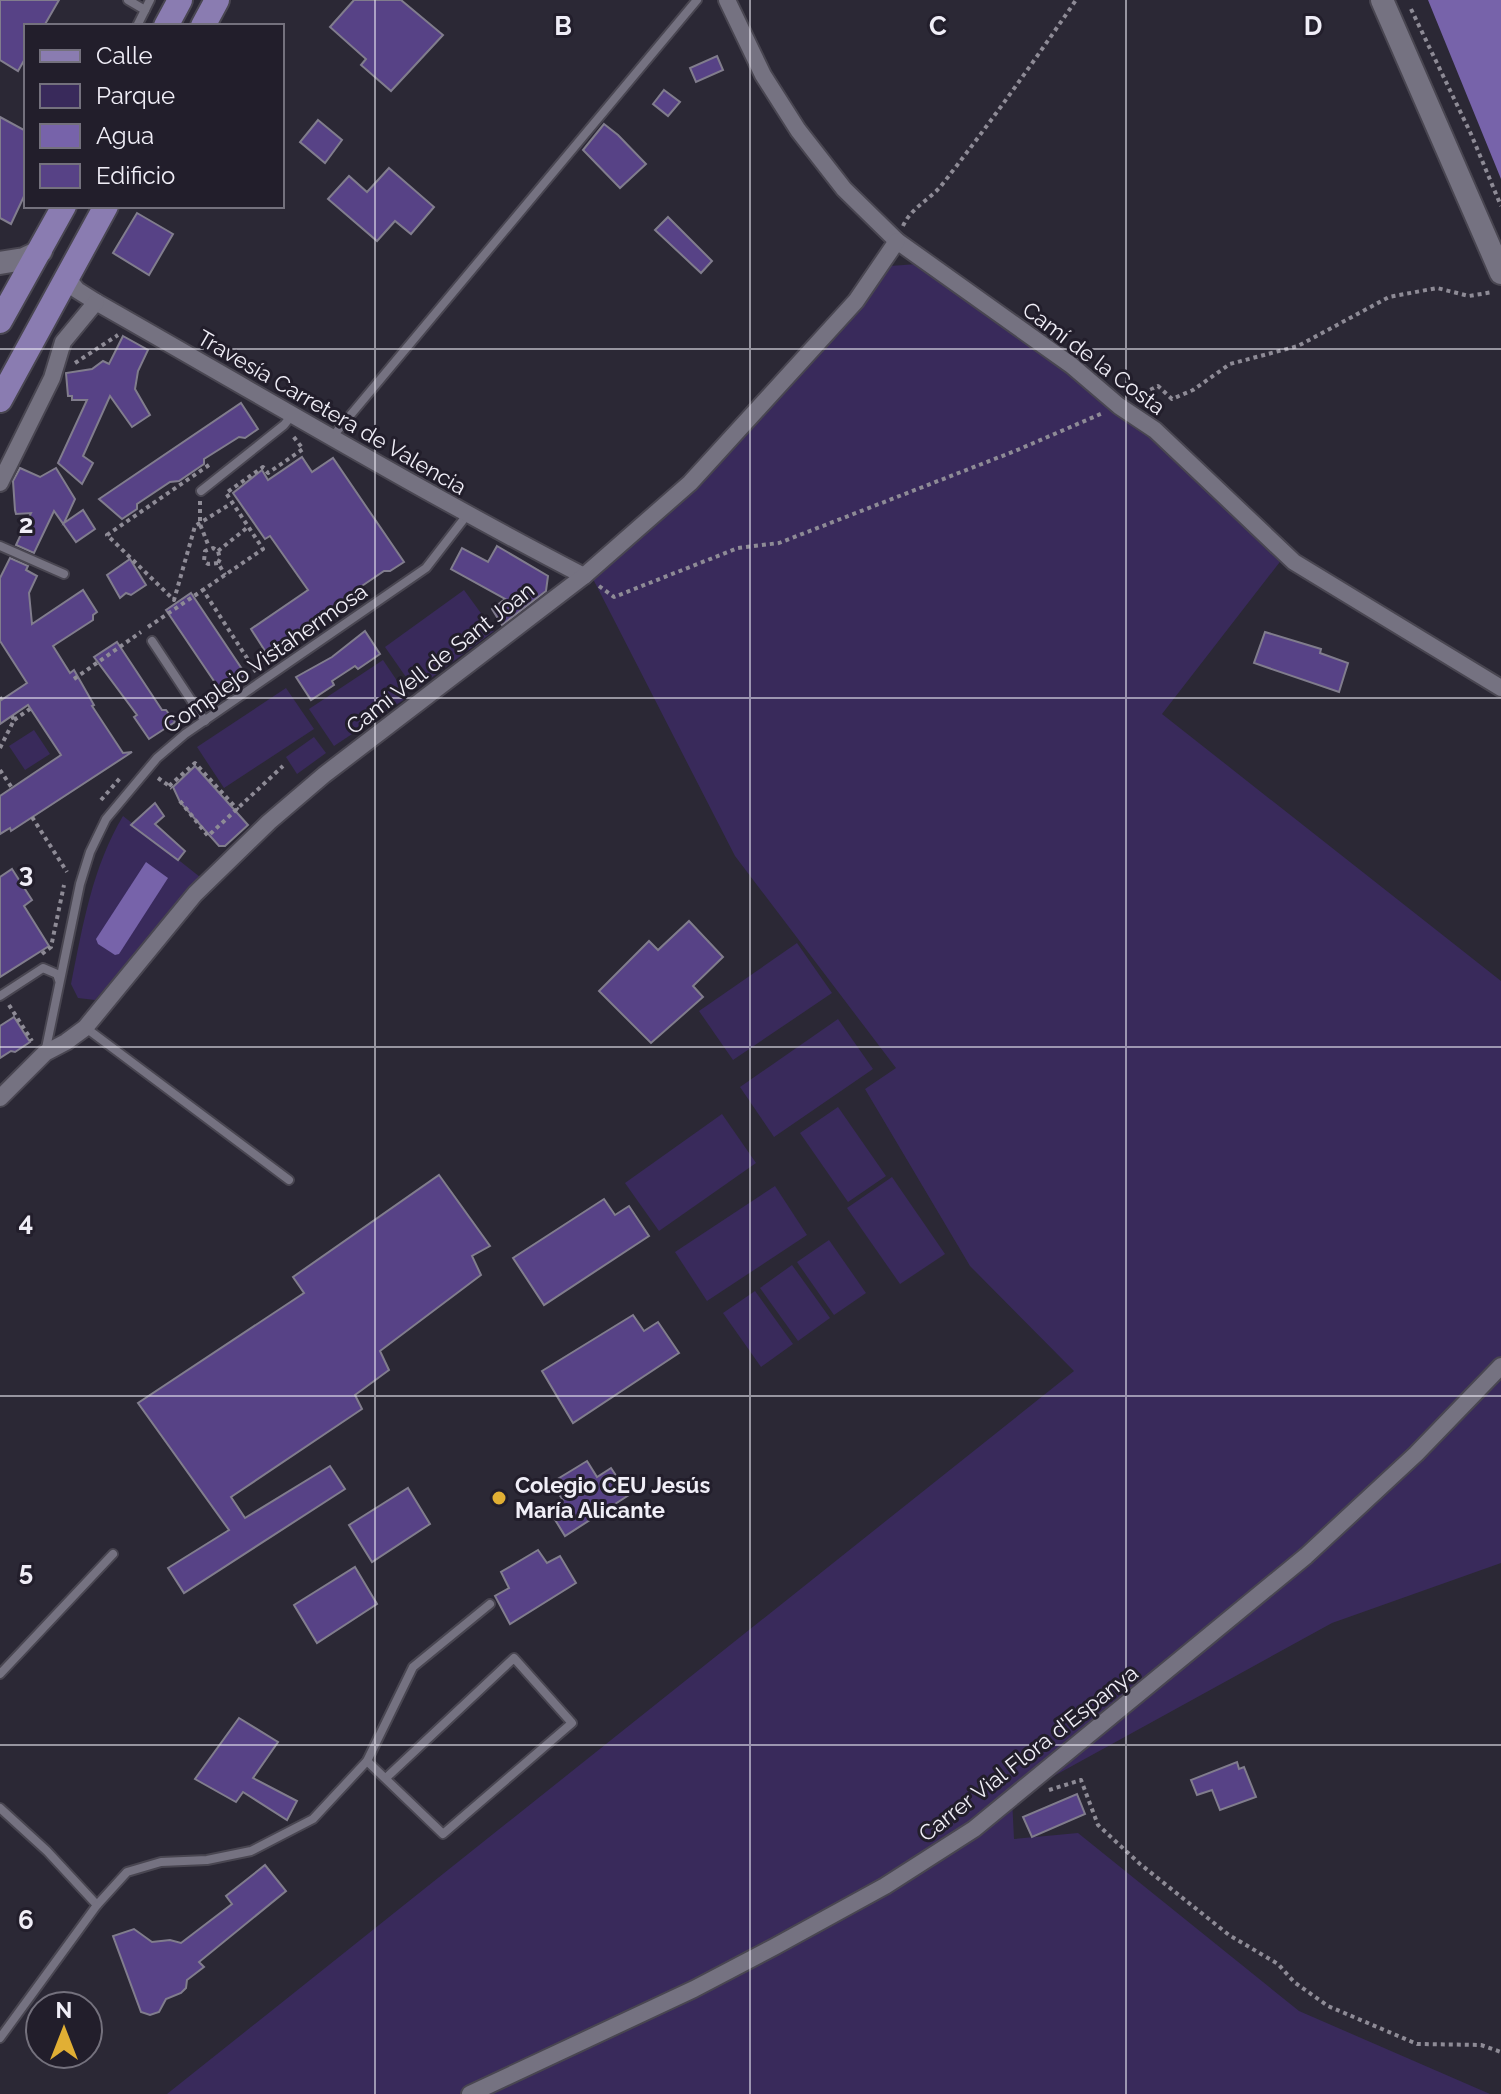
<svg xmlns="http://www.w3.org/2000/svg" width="1501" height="2094" font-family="Raleway,sans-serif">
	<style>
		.green { fill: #392a5b }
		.water { fill: #7763aa }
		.building { fill: #574286; stroke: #817d8d; stroke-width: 2 }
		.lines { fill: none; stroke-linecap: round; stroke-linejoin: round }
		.lane-casing { stroke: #494651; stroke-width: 12 }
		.street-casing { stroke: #494651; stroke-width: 20 }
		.secondary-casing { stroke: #494651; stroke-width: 26 }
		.primary-casing { stroke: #494651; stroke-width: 28 }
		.path { stroke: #8e8b96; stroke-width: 4; stroke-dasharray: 4 4; stroke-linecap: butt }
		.lane { stroke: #757281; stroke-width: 8 }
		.street { stroke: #757281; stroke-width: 16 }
		.secondary { stroke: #757281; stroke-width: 22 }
		.primary { stroke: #8a7cb1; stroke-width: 24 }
		.grid { fill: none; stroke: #f0eef7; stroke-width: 2; stroke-opacity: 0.55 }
		.poi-dot { fill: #e1af34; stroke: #221e2b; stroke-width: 3 }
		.labels { text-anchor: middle; stroke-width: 6; stroke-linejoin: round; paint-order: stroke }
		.street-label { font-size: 22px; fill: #f0eef7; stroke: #221e2b }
		.poi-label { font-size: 22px; font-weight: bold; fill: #f0eef7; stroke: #221e2b; text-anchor: start }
		.grid-label { font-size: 26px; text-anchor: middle; font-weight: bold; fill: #f0eef7; stroke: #221e2b; stroke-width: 6; stroke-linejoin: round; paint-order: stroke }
	</style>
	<rect width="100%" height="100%" fill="#2b2835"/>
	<!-- green -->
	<g class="green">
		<polygon points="917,264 1119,406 1286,554 1162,714 1501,981 1501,1563 1332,1623 1012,1799 1014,1839 1078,1833 1299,2011 1490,2094 167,2094 1074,1371 970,1266 865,1089 896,1068 735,856 592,577 860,307 890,266"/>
		<polygon points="464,590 494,631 415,690 385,647"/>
		<polygon points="383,660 408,697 334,746 309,709"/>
		<polygon points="286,688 314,729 224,788 197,747"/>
		<polygon points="34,730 50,754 25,770 9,746"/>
		<polygon points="314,737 326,753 297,774 286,757"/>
		<path d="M123 816 200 877 95 1000 78 998 71 984C83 925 92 868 123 816Z"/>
		<polygon points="797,943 832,993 733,1060 699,1011"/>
		<polygon points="838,1019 873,1069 774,1137 740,1087"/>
		<polygon points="838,1107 886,1176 848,1202 800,1133"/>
		<polygon points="722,1114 756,1163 659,1231 625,1183"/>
		<polygon points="892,1177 945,1254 900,1284 847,1208"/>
		<polygon points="775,1186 807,1235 707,1301 675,1252"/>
		<polygon points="829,1240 866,1293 834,1315 797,1262"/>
		<polygon points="792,1265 830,1318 798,1341 760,1288"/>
		<polygon points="755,1291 793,1344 761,1367 723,1313"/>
	</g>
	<!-- water -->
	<g class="water">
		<polygon points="1428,0 1501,0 1501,179"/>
		<polygon points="146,862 168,878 119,954 115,955 98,944 96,939"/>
	</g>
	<!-- building -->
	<g class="building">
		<polygon points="0,0 59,0 44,26 26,26 26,57 18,71 0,60"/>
		<polygon points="354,0 401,0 443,35 391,91 361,65 366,59 330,27"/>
		<polygon points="717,56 723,70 696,82 690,68"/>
		<polygon points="664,90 680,102 668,116 653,104"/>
		<polygon points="0,117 26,131 26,192 11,224 0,218"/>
		<polygon points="318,120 342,140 325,163 300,142"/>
		<polygon points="604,124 618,135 646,164 620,188 583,150"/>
		<polygon points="389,168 434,207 411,234 395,221 377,241 328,199 349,176 367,192"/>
		<polygon points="137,213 173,234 149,275 113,253"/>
		<polygon points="668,217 712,261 701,273 655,230"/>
		<polygon points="123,336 148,350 138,371 135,389 150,415 132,427 110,396 83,456 93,463 82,484 58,463 87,400 72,400 72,396 68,396 66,373 92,369 103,361 109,364"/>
		<polygon points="241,403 258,429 245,438 239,437 204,459 204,464 179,481 170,482 137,504 137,509 122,519 99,499"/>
		<polygon points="302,457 312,472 333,458 404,562 390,571 384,571 350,594 349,598 319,619 315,618 267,654 251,629 308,590 270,536 265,539 233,493 262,470 268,480"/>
		<polygon points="20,468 40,477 56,468 75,499 64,523 83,510 95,529 76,542 54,511 34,553 16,545 31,513 16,514 15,510 13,481"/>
		<polygon points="497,546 548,576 546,591 502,625 492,609 505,599 451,569 462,548 488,562"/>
		<polygon points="10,558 28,566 26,570 37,576 29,593 32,624 83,590 97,612 93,615 93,620 53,646 70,673 74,670 94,705 92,706 123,753 132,752 11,831 10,828 0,834 0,796 61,755 28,705 0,724 0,701 27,683 0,641 0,578"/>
		<polygon points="130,559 146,585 131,595 126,593 120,598 107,575"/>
		<polygon points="191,593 246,675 220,690 166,610"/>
		<polygon points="365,631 380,654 358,669 355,666 332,681 334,685 311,700 296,677 332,657"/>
		<polygon points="1265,632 1321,649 1320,653 1348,663 1339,692 1254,663"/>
		<polygon points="117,642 162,710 166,710 175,722 149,739 134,717 137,715 94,657"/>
		<polygon points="195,766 248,825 225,846 219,846 180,802 173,787"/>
		<polygon points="155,803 164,816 155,824 185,851 178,860 131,825"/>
		<polygon points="12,869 32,900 24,906 49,946 0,977 0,877"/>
		<polygon points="689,921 723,957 693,986 703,997 651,1043 599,991 649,941 658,950"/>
		<polygon points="14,1017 30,1042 15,1052 11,1051 0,1058 0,1026"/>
		<polygon points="439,1175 490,1246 472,1256 481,1275 380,1351 389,1370 355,1395 362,1409 231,1497 245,1518 330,1466 345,1489 184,1593 168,1568 229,1530 138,1403 304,1293 293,1277"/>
		<polygon points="604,1199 615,1215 629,1206 649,1236 544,1305 513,1258"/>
		<polygon points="633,1315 644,1331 658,1322 679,1353 573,1423 542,1371"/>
		<polygon points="587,1461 597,1477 611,1468 629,1495 565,1536 549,1510 563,1500 551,1483"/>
		<polygon points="408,1488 430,1524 372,1562 349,1525"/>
		<polygon points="538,1550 547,1563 560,1556 576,1583 510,1624 495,1596 509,1588 501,1572"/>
		<polygon points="355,1567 377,1604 317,1643 294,1605"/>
		<polygon points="239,1718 278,1742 253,1778 297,1801 287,1820 243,1792 236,1802 195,1779"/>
		<polygon points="1237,1762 1239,1769 1244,1767 1256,1797 1220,1810 1212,1790 1197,1795 1191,1780"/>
		<polygon points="1077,1794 1085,1814 1032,1837 1023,1817"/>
		<polygon points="265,1865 286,1891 199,1962 204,1967 187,1980 186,1988 181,1993 166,1999 159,2012 150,2015 141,2012 113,1936 134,1929 152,1942 170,1940 181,1943 232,1904 226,1896"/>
	</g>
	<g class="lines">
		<!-- lane casing -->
		<g class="lane-casing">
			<g id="lane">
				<polyline points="128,0 145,10"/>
				<polyline points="137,26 150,0"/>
				<polyline points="333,436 697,0"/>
				<polyline points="201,491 284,425 292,415"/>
				<polyline points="0,546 64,574"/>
				<polyline points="152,641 205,721"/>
				<polyline points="0,996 43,968 57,974 59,980"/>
				<polyline points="86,1028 289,1180"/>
				<polyline points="45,1053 80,884 90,852 106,819 157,758 185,734 426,568 467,515"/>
				<polyline points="0,1674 113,1554"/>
				<polyline points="367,1761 443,1834 572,1723 514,1658 386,1778"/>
				<polyline points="0,1808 47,1851 97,1905"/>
				<polyline points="0,2038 97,1905 127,1872 161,1862 207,1860 251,1851 313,1819 367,1761 413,1667 490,1604"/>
			</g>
		</g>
		<!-- street casing -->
		<g class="street-casing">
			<g id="street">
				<polyline points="727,0 763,75 798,130 844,189 897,241 1071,365 1119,406 1155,430 1294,562 1501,688"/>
				<path d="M66 276 77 290 96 302C258 394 418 490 584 576"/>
				<polyline points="0,483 52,378 63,342 96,302"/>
				<polyline points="0,1098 45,1053 66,1042 85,1028 195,894 269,822 324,775 584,576 690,483 856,301 897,241"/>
				<polyline points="470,2094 694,1989 774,1947 885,1886 974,1829 1306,1556 1416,1454 1501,1366"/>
			</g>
		</g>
		<!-- secondary casing -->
		<g class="secondary-casing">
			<g id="secondary">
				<polyline points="1382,0 1501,273"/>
				<polyline points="0,263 24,259 41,251"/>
			</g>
		</g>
		<!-- primary casing -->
		<g class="primary-casing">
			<g id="primary">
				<polyline points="166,26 180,0"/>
				<polyline points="203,26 217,0"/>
				<polyline points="0,321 64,206"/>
				<polyline points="0,400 106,206"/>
			</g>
		</g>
		<!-- path -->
		<g class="path">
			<polyline points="1411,9 1471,134 1501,206"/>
			<path d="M903 226C911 208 929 200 941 186 988 126 1033 63 1076 0"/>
			<polyline points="75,363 118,335"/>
			<polyline points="1136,397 1158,386 1172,399 1193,390 1230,364 1298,346 1389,297 1437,288 1469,296 1493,292"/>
			<polyline points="209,465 107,535 174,600 195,526 232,503"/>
			<polyline points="200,501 200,524 209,547"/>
			<polyline points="218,551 248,527"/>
			<polyline points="218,563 208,564 204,561 205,551 213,548 218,551 220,559 218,563 225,575"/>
			<polyline points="599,586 614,597 738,548 779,543 1015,451 1103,413"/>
			<polyline points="148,627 203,590"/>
			<polyline points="256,672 203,590 263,549 226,493 263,467 268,473 303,449 293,436"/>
			<polyline points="74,679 141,632"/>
			<polyline points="0,697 1,700"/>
			<polyline points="14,720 30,709"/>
			<polyline points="0,748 14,720 12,716"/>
			<polyline points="0,770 12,788"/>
			<polyline points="158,778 172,788"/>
			<polyline points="169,786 195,763 238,810"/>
			<polyline points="101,800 121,777"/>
			<polyline points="180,801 208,836 283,766"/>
			<polyline points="32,817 67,872"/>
			<polyline points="42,954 51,947 64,885"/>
			<polyline points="9,1005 32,1041"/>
			<polyline points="1049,1790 1081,1780 1098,1825 1140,1864 1229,1935 1278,1964 1294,1982 1328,2006 1417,2044 1481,2045 1501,2052"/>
		</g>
		<!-- lane -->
		<use href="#lane" class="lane"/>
		<!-- street -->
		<use href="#street" class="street"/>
		<!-- secondary -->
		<use href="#secondary" class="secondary"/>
		<!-- primary -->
		<use href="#primary" class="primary"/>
	</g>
	<!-- grid -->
	<path class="grid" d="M375 0V2094M750 0V2094M1126 0V2094M0 349H1501M0 698H1501M0 1047H1501M0 1396H1501M0 1745H1501"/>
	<!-- markers -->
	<circle class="poi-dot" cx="499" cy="1498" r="8"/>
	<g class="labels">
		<!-- street labels -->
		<g class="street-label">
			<text transform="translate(1094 358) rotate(37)" y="8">Camí de la Costa</text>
			<text transform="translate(332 412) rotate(30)" y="8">Travesía Carretera de Valencia</text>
			<text transform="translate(265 658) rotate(-35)" y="8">Complejo Vistahermosa</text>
			<text transform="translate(440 658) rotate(-38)" y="8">Camí Vell de Sant Joan</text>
			<text transform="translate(1028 1753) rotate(-38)" y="8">Carrer Vial Flora d'Espanya</text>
		</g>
		<!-- poi labels -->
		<g class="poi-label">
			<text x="515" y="1493">Colegio CEU Jesús<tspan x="515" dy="25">María Alicante</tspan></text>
		</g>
	</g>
	<g class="grid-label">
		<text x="563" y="35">B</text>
		<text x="938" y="35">C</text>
		<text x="1313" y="35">D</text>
		<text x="26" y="533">2</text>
		<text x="26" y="882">3</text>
		<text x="26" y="1231">4</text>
		<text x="26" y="1580">5</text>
		<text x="26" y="1929">6</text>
	</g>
	<!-- legend -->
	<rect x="24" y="24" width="260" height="184" fill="#221e2b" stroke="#74717d" stroke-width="2"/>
	<rect x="40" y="50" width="40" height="12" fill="#8a7cb1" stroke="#74717d" stroke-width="2"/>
	<text x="96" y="64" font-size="24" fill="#f0eef7">Calle</text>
	<rect x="40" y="84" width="40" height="24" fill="#392a5b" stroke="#74717d" stroke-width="2"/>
	<text x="96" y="104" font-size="24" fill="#f0eef7">Parque</text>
	<rect x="40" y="124" width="40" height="24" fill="#7763aa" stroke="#74717d" stroke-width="2"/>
	<text x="96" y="144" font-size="24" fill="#f0eef7">Agua</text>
	<rect x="40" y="164" width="40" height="24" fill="#574286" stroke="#74717d" stroke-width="2"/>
	<text x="96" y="184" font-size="24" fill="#f0eef7">Edificio</text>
	<!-- north arrow -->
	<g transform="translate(64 2030)"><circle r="38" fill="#221e2b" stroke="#74717d" stroke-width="2"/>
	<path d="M0-6L14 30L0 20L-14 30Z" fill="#e1af34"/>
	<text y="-12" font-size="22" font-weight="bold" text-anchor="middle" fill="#f0eef7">N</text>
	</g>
</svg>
